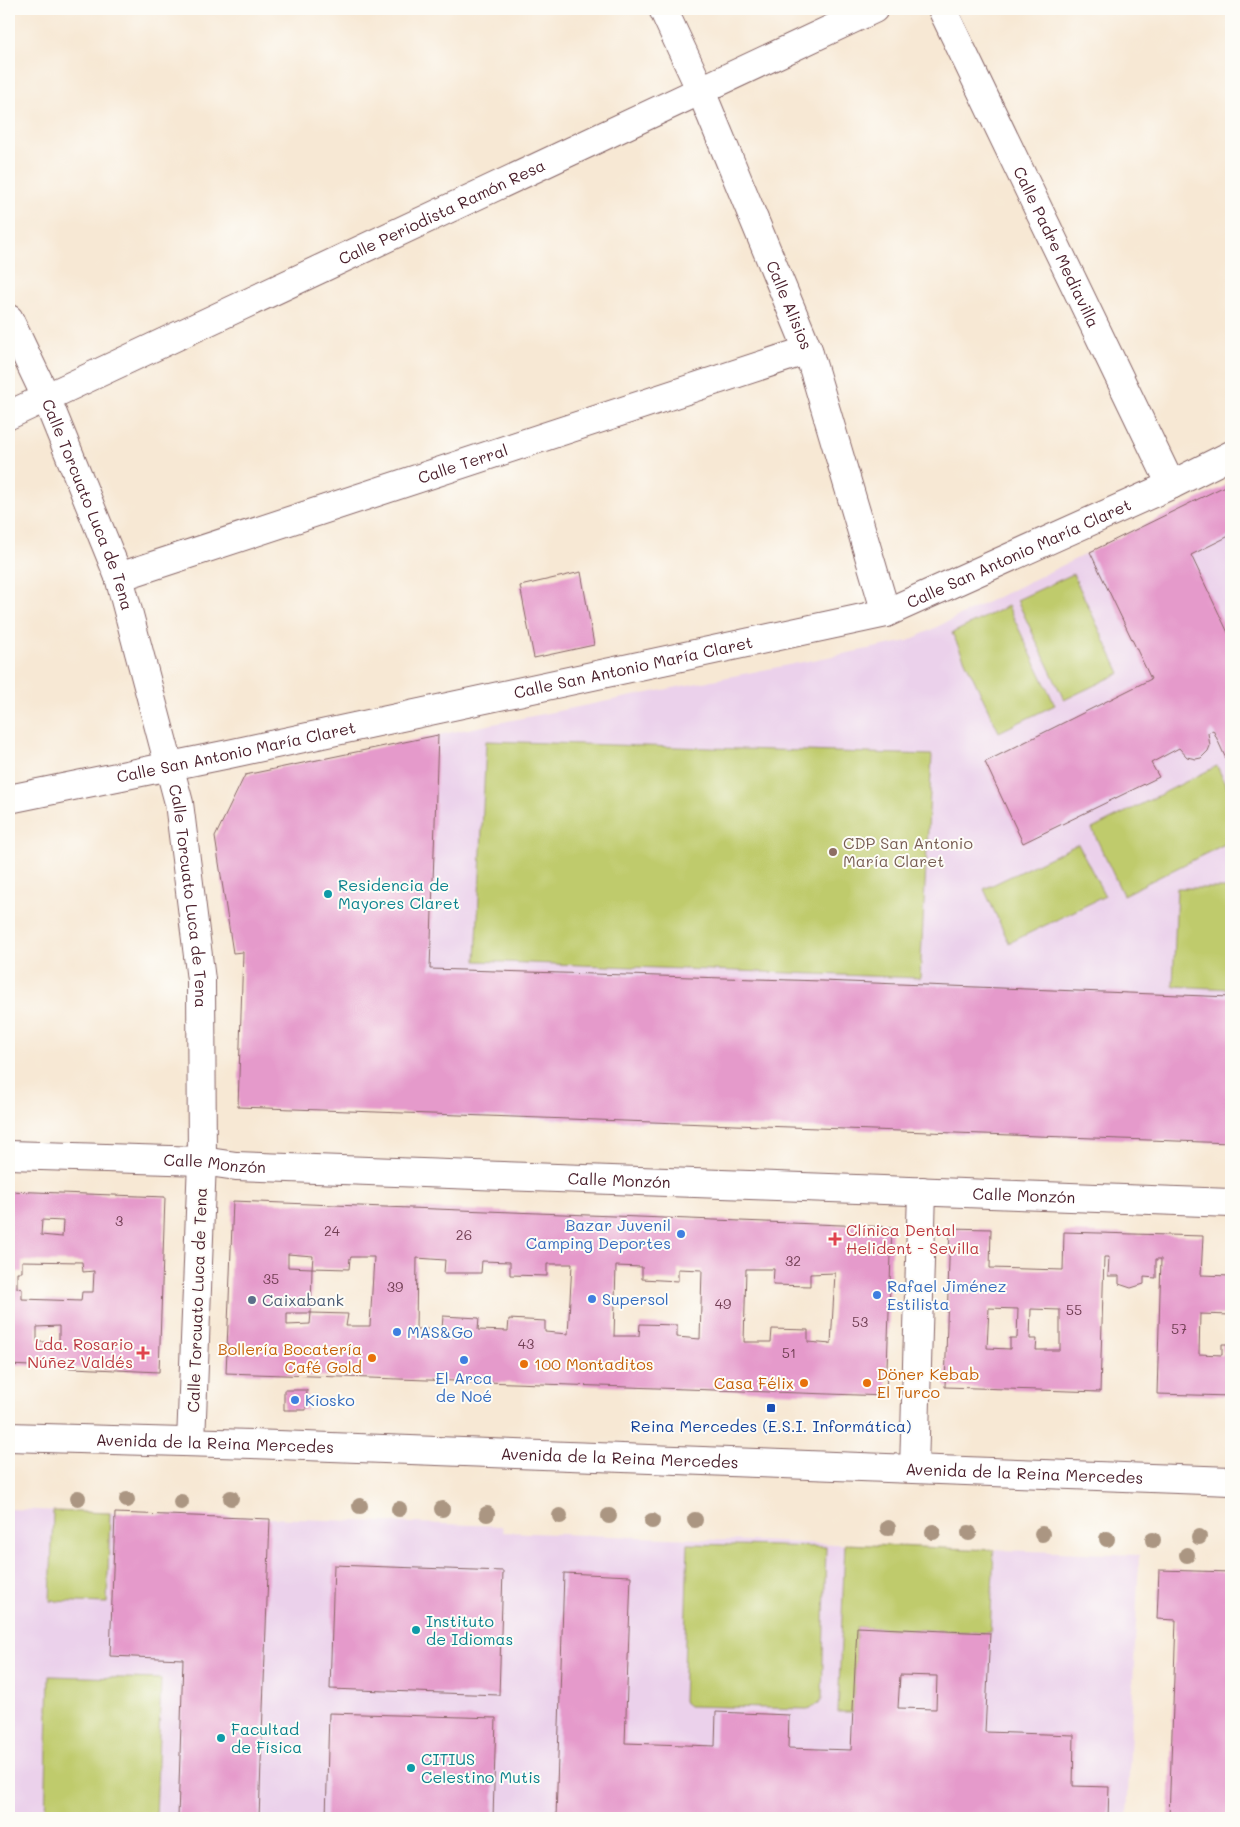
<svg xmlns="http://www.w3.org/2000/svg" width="1240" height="1827" font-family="Mali,sans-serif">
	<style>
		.built { fill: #ebd1eb }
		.green { fill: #bfcb6c; stroke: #84754c }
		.building { fill: #e59acb; fill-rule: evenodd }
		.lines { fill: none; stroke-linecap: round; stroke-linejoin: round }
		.minor-casing { stroke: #876566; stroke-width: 30 }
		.minor { stroke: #fff; stroke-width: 28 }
		.tree { fill: #ab9682 }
		.education-dot { fill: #8d6e63; stroke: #fdfcf7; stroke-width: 2 }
		.culture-dot { fill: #0f9aa8; stroke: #fdfcf7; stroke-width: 2 }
		.shop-dot { fill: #3f7fe0; stroke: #fdfcf7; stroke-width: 2 }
		.health-dot { fill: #e0444e; stroke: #fdfcf7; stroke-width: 2 }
		.service-dot { fill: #5c6f8a; stroke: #fdfcf7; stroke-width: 2 }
		.food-dot { fill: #e8710a; stroke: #fdfcf7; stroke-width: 2 }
		.transit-dot { fill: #1a4fb4; stroke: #fdfcf7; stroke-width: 2 }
		.labels { text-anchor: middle; stroke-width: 4; stroke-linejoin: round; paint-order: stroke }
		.number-label { font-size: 14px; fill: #713e53 }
		.street-label { font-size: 16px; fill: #4a1f2b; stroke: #fdfcf7 }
		.education-label { font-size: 16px; fill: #785e54; stroke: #fdfcf7; text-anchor: start }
		.culture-label { font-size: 16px; fill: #0d838f; stroke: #fdfcf7; text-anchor: start }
		.shop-label { font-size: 16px; fill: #366cbe; stroke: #fdfcf7; text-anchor: start }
		.health-label { font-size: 16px; fill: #be3a42; stroke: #fdfcf7; text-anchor: start }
		.service-label { font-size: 16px; fill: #4e5e75; stroke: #fdfcf7; text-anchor: start }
		.food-label { font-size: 16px; fill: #c56008; stroke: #fdfcf7; text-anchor: end }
		.transit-label { font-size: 16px; fill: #164399; stroke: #fdfcf7 }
	</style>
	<rect width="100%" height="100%" fill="#fdfcf7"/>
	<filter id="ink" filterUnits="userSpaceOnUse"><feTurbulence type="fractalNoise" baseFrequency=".02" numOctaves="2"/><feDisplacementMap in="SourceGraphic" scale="10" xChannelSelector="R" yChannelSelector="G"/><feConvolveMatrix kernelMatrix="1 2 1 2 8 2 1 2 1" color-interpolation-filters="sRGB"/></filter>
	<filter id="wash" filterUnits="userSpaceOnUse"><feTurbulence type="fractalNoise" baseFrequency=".0096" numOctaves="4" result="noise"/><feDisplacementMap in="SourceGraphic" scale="20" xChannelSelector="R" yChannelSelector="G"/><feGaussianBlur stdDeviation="1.12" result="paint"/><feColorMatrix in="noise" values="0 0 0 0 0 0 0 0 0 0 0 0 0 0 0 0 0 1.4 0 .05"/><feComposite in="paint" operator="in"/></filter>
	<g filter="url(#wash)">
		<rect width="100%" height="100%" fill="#f7e8d4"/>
		<!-- built -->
		<g class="built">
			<polygon points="1231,483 1231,1143 424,1115 438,735 908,641"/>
			<polygon points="9,1509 502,1526 503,1532 1139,1555 1127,1818 9,1818"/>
		</g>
		<!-- green -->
		<g class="green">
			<polygon points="1073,574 1120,673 1064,700 1017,600"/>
			<polygon points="1008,606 1055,705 999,732 952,633"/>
			<polygon points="486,741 932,755 920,978 476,961"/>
			<polygon points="1217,766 1231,796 1231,841 1123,895 1092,829"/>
			<polygon points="1078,844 1105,896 1009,943 984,889"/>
			<polygon points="1177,888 1231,888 1231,989 1173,986"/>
			<polygon points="53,1511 110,1513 107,1603 50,1601"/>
			<path d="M688 1544 826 1547 822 1698C819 1705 815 1707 807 1709L689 1706 683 1701Z"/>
			<polygon points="845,1544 994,1550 990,1633 857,1627 853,1712 838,1712"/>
			<polygon points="49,1676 161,1679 156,1818 45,1818"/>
			<polygon points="9,1733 14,1733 12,1818 9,1818"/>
		</g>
		<g id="blocks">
			<!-- building -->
			<g class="building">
				<polygon points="1231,483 1231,535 1191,555 1231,639 1231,770 1213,730 1208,733 1210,746 1208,751 1201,758 1196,759 1187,757 1179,748 1151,763 1159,777 1023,843 985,762 1151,679 1090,552"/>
				<polygon points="581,572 594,645 534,658 520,586"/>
				<polygon points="438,735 430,969 822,981 1231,997 1231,1143 238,1107 243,952 233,953 215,837 245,775"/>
				<path d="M9 1191 165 1197 159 1372 9 1365ZM42 1220 63 1221 62 1237 41 1235ZM22 1261 82 1262 83 1272 94 1271 93 1292H82L81 1301 22 1299V1289L17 1288V1272H22ZM59 1326V1342H37V1327Z"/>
				<path d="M233 1201 892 1227 886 1396 226 1373ZM288 1254 313 1256 312 1268 349 1269 350 1258H351V1257H374L370 1326H346L348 1314 311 1313 312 1268 288 1267ZM417 1258 445 1260 444 1273H481L482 1261 510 1262V1275L547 1276V1264H572L568 1334 545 1332V1321L509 1319 508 1331 478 1330 479 1318 443 1316 442 1329H416ZM616 1266 642 1267V1279L678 1281V1269L702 1270 700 1339 677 1337V1325L640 1324 639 1336H614ZM746 1269H774L773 1285 810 1286V1274L835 1273 831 1344 808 1342V1330L772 1329 771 1342H744ZM287 1313H311L310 1324 287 1325Z"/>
				<path d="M950 1228 991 1229 990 1268 1063 1270 1064 1232 1203 1236 1201 1275 1231 1276V1315L1200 1314 1199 1354 1222 1355V1344H1229L1230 1327H1231V1396L1157 1394 1161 1259H1156V1278L1144 1277V1284L1131 1288 1119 1284V1276H1108L1109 1257H1104L1100 1392 945 1387ZM989 1308 1018 1309 1017 1338H1010V1349L987 1348ZM1031 1309 1060 1310V1350H1036L1037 1339H1030Z"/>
				<polygon points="284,1390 307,1390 306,1410 284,1410"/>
				<polygon points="115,1513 270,1519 259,1818 178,1818 183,1659 110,1656"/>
				<polygon points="334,1565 503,1571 499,1695 330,1689"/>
				<polygon points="1159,1570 1231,1572 1231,1818 1169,1818 1176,1620 1157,1619"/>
				<path d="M564 1573 631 1576 625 1743 715 1746 716 1712 789 1715 788 1748 851 1750 857 1627 990 1633 985 1732 1074 1735 1073 1786 1109 1787 1108 1818H556ZM900 1675 937 1676 936 1709 898 1708Z"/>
				<polygon points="329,1713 496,1718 493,1818 326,1818"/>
			</g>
		</g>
	</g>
	<g filter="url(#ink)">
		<use href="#blocks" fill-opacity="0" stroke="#876566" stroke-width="1"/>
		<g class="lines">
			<!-- minor casing -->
			<g class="minor-casing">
				<g id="minor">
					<path id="s1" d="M663 9 701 91 808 350 886 613"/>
					<path id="s2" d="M942 9 1171 485"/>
					<path id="s3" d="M9 319 46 397 119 577 179 803 201 980 202 1161 191 1442"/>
					<path id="s4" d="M9 415 874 9"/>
					<path id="s5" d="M119 577 808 350"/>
					<path id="s6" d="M9 799 229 754 886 613 1171 485 1231 455"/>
					<path id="s7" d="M9 1155 202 1161 236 1166 1231 1203"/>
					<path id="s8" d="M9 1437 252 1444 1231 1481"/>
					<polyline points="914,1469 922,1191"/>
				</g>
			</g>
			<!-- minor -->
			<use href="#minor" class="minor"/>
		</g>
		<!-- trees -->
		<g class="tree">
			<circle cx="78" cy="1498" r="8"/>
			<circle cx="231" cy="1498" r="8"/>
			<circle cx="127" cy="1500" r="8"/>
			<circle cx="181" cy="1502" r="8"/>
			<circle cx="360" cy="1506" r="8"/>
			<circle cx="399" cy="1509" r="8"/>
			<circle cx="442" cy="1509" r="8"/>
			<circle cx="487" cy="1514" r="8"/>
			<circle cx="560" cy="1516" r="8"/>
			<circle cx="609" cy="1516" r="8"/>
			<circle cx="695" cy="1520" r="8"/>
			<circle cx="652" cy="1521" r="8"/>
			<circle cx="888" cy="1528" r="8"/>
			<circle cx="933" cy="1532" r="8"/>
			<circle cx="969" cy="1533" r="8"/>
			<circle cx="1042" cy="1534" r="8"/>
			<circle cx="1199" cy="1537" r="8"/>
			<circle cx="1107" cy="1539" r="8"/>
			<circle cx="1153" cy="1540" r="8"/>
			<circle cx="1187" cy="1555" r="8"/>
		</g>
	</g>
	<!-- markers -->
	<circle class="education-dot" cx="833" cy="852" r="5"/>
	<g class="culture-dot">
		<circle cx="328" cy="894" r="5"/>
		<circle cx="416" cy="1630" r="5"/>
		<circle cx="221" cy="1738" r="5"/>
		<circle cx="411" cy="1768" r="5"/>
	</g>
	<g class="shop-dot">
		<circle cx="681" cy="1234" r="5"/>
		<circle cx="877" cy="1295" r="5"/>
		<circle cx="592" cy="1299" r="5"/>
		<circle cx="397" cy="1332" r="5"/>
		<circle cx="464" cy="1360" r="5"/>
		<circle cx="295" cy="1400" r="5"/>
	</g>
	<g class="health-dot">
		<path d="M832.5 1231.5h5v5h5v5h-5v5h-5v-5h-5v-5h5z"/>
		<path d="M140.5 1345.5h5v5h5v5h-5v5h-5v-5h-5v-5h5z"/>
	</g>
	<circle class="service-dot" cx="252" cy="1300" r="5"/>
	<g class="food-dot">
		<circle cx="372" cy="1358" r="5"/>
		<circle cx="524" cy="1364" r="5"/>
		<circle cx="804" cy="1383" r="5"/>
		<circle cx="867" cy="1383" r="5"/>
	</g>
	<rect class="transit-dot" x="766" y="1403" width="10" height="10" rx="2.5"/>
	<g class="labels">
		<!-- number labels -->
		<g class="number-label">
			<text x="119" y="1226">3</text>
			<text x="332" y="1236">24</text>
			<text x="464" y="1240">26</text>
			<text x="793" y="1266">32</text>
			<text x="271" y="1284">35</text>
			<text x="395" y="1292">39</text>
			<text x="723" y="1309">49</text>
			<text x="1074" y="1315">55</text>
			<text x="860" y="1327">53</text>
			<text x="1179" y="1334">57</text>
			<text x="526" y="1349">43</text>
			<text x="789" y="1358">51</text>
		</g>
		<!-- street labels -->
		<g class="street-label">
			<text dy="6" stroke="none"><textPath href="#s4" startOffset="478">Calle Periodista Ramón Resa</textPath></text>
			<text dy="6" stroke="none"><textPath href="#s2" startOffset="264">Calle Padre Mediavilla</textPath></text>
			<text dy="6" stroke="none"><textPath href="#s1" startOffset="322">Calle Alisios</textPath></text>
			<text dy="6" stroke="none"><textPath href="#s5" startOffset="362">Calle Terral</textPath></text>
			<text dy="6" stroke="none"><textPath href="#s3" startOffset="202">Calle Torcuato Luca de Tena</textPath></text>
			<text dy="6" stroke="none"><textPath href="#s6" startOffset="1042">Calle San Antonio María Claret</textPath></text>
			<text dy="6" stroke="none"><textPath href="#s6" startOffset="638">Calle San Antonio María Claret</textPath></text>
			<text dy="6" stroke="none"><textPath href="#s6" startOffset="232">Calle San Antonio María Claret</textPath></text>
			<text dy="6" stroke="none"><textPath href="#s3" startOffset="608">Calle Torcuato Luca de Tena</textPath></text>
			<text dy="6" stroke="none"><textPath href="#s7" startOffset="206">Calle Monzón</textPath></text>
			<text dy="6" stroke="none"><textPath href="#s7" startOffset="611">Calle Monzón</textPath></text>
			<text dy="6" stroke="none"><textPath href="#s7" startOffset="1016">Calle Monzón</textPath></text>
			<text transform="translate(197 1300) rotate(-88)" y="6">Calle Torcuato Luca de Tena</text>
			<text dy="6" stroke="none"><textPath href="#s8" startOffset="206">Avenida de la Reina Mercedes</textPath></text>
			<text dy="6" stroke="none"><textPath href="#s8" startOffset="611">Avenida de la Reina Mercedes</textPath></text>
			<text dy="6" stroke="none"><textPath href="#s8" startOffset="1016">Avenida de la Reina Mercedes</textPath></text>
		</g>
		<!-- education labels -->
		<g class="education-label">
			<text x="843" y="849">CDP San Antonio<tspan x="843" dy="18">María Claret</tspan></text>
		</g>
		<!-- culture labels -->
		<g class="culture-label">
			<text x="338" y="891">Residencia de<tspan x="338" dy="18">Mayores Claret</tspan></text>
			<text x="426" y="1627">Instituto<tspan x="426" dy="18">de Idiomas</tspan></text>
			<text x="231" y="1735">Facultad<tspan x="231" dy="18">de Física</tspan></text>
			<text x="421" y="1765">CITIUS<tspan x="421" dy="18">Celestino Mutis</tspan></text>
		</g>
		<!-- shop labels -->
		<g class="shop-label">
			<text x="671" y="1231" text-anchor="end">Bazar Juvenil<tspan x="671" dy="18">Camping Deportes</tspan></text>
			<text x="887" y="1292">Rafael Jiménez<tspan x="887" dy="18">Estilista</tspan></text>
			<text x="602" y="1305">Supersol</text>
			<text x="407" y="1338">MAS&amp;Go</text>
			<text x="464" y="1384" text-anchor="middle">El Arca<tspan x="464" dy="18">de Noé</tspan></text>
			<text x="305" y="1406">Kiosko</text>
		</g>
		<!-- health labels -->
		<g class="health-label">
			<text x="846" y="1236">Clínica Dental<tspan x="846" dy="18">Helident - Sevilla</tspan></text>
			<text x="133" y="1350" text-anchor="end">Lda. Rosario<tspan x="133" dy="18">Núñez Valdés</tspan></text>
		</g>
		<!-- service labels -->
		<g class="service-label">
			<text x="262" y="1306">Caixabank</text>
		</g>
		<!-- food labels -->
		<g class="food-label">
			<text x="362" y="1355">Bollería Bocatería<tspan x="362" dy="18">Café Gold</tspan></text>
			<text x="534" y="1370" text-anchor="start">100 Montaditos</text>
			<text x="877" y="1380" text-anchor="start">Döner Kebab<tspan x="877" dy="18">El Turco</tspan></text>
			<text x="794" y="1389">Casa Félix</text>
		</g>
		<!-- transit labels -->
		<g class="transit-label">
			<text x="771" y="1432">Reina Mercedes (E.S.I. Informática)</text>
		</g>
	</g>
	<!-- margin -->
	<rect width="1240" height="1827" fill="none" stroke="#fdfcf7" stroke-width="30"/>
</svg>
